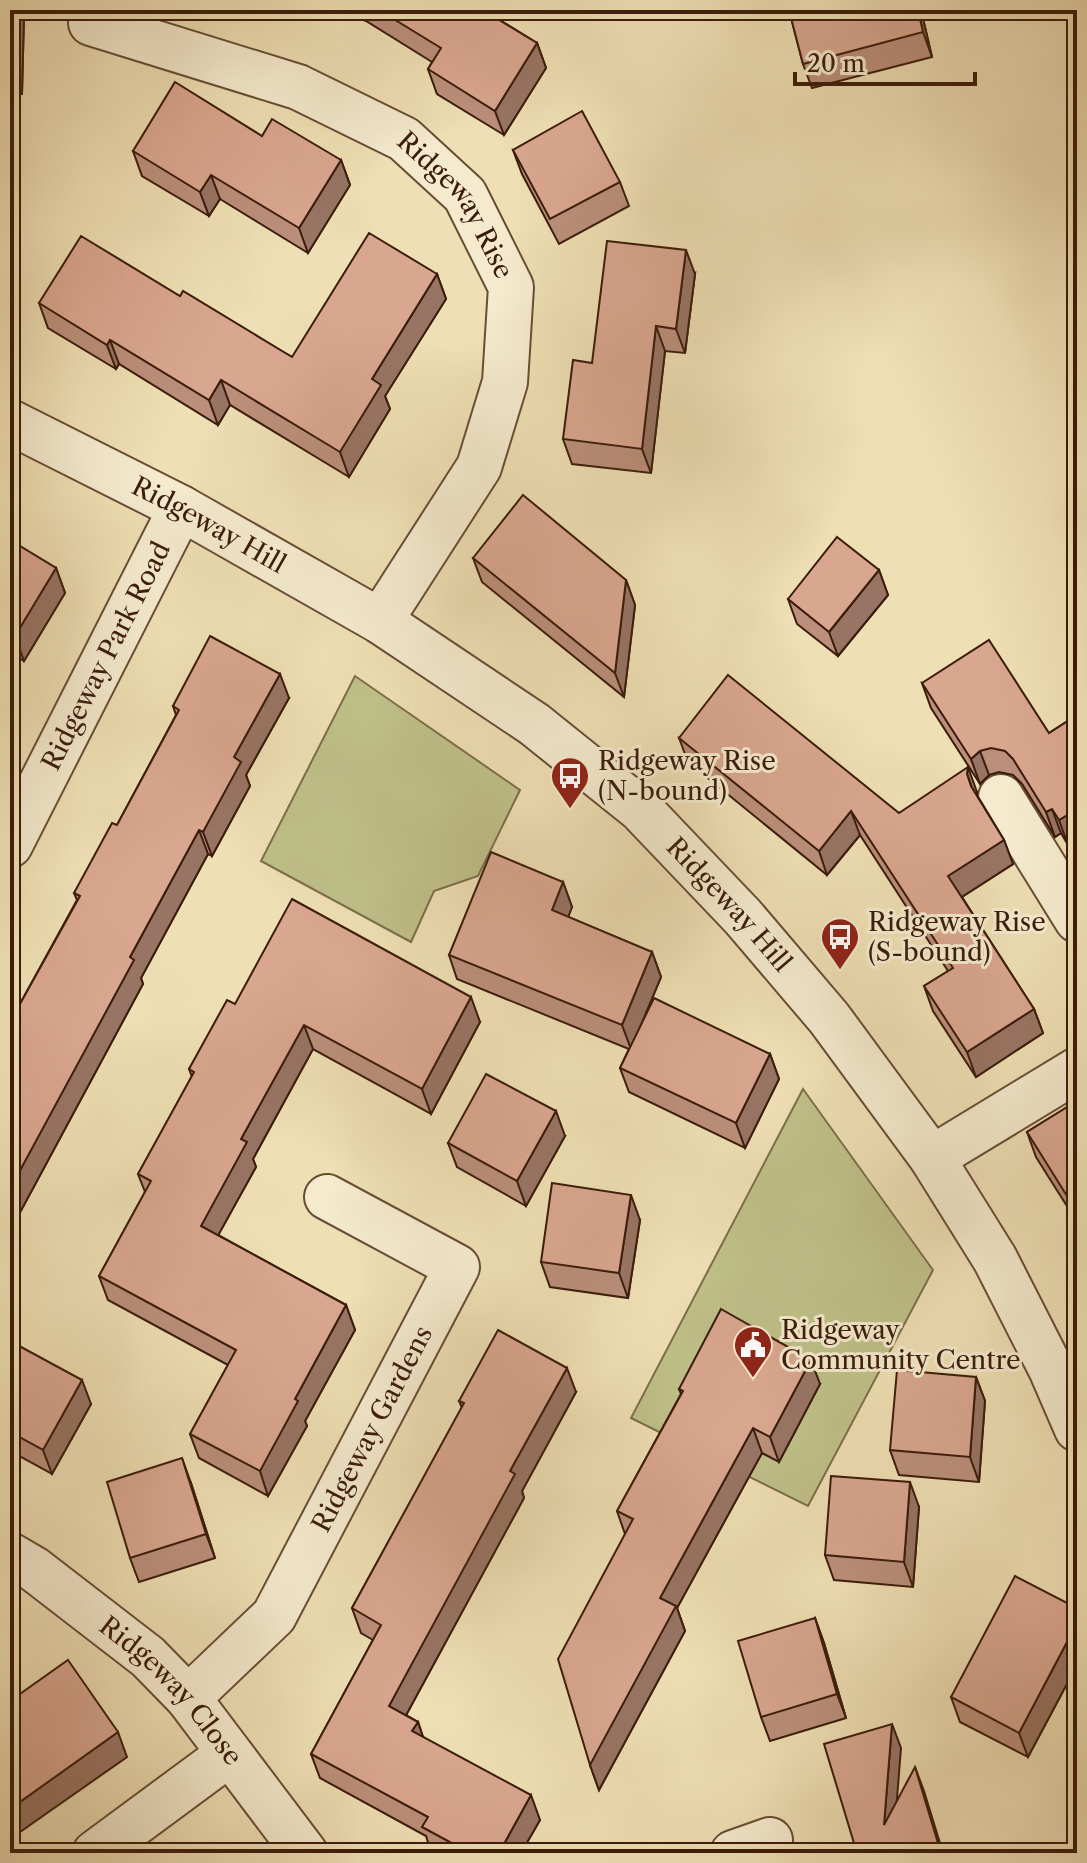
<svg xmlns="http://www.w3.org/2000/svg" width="1087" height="1863" font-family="'Libre Caslon Text',serif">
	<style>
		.grass { fill: #bfc089; stroke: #7d6e4a; stroke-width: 2 }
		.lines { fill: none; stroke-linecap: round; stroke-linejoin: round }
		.minor-casing { stroke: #684d35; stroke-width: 48 }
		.minor { stroke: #f5eace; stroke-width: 44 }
		.wall { fill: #bb8f7b; stroke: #3b1c0b; stroke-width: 2 }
		.shaded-wall { fill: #987464; stroke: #3b1c0b; stroke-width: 2 }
		.building { fill: #d9a68f; stroke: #3b1c0b; stroke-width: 2 }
		.labels { text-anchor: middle; stroke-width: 6; stroke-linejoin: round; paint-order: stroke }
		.street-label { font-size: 26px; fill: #3b1c0b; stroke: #f5eace }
		.poi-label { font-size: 26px; fill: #3b1c0b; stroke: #f5eace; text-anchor: start }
	</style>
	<rect width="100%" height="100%" fill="#efdfb4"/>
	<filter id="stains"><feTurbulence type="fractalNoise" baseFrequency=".0025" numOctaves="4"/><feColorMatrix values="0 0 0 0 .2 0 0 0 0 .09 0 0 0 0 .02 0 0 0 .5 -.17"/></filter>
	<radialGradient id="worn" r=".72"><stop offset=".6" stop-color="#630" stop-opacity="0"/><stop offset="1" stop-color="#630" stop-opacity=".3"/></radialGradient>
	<!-- grass -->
	<g class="grass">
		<polygon points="355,676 520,790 478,876 434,891 411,942 261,861"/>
		<polygon points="803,1089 933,1270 808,1506 631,1418"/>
	</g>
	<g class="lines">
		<!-- minor casing -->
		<g class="minor-casing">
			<g id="minor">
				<path id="s1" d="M91 23 298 87 404 139 465 195 511 287 505 382 479 467 380 621"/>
				<path id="s2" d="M10 422 181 508 380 621 534 724 640 809 743 917 829 1018 932 1158 995 1259 1051 1369 1077 1429"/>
				<polyline points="1001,797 1077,920"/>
				<path id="s3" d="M10 845 181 508"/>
				<polyline points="932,1158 1077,1070"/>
				<path id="s4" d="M10 1555 34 1569 148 1657 188 1698 305 1853"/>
				<path id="s5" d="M188 1698 274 1616 457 1267 327 1197"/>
				<polyline points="95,1853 229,1754"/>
				<polyline points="733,1853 770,1840"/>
			</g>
		</g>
		<!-- minor -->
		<use href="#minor" class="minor"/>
	</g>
	<!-- wall -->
	<g class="wall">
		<polygon points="10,10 24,15 22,94 10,94"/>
		<polygon points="335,10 483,10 537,43 546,68 504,135 437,94 428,69 432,62 366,21"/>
		<polygon points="789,10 921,10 932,57 812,88 803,64"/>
		<polygon points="262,136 341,160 350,185 308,253 220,199 209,216 142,176 133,151"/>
		<polygon points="513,150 620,182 629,206 559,244 522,174"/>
		<polygon points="437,274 446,299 385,396 390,409 349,477 230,405 218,425 119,364 116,369 48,328 39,303 180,296 292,357"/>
		<polygon points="695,274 685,353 665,351 651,473 572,464 563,439"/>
		<polygon points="10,540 56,568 65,593 24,661 10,652"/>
		<polygon points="473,558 626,580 635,605 624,697 482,582"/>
		<polygon points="879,570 888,595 838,656 797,624 788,599"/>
		<polygon points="922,683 1049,733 1077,715 1077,839 1068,845 1061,833 1055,837 1022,784 1013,775 999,772 989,775 980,784 931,708"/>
		<polygon points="289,698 246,775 250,786 212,856 208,854 141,978 143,984 10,1231 10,1022 77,900 74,893 117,825 176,715 173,706"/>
		<polygon points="679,738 899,813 977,792 977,795 1004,840 1013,864 962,897 1034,1009 1043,1033 976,1077 933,1011 924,986 948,971 860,835 827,875 688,762"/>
		<polygon points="563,882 572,907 568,917 652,952 661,977 639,1030 770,1054 779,1079 745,1148 629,1092 620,1068 629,1049 457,979 449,955"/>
		<polygon points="235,1004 480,1022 431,1114 313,1049 253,1159 256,1167 218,1235 346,1305 355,1330 305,1421 307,1426 268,1496 199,1458 190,1434 228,1365 108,1300 99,1276 145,1192 138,1174 192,1077 189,1069"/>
		<polygon points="1077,1101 1077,1222 1036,1157 1027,1132"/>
		<polygon points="565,1136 526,1206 457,1167 448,1143"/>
		<polygon points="640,1220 628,1298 550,1287 541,1262"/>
		<polygon points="10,1341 91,1404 52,1474 10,1451"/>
		<polygon points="976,1377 985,1401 979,1482 899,1475 890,1450"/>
		<polygon points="820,1384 779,1462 762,1453 677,1608 685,1631 599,1790 590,1765 625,1534 617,1511 681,1394 679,1389"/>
		<polygon points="576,1392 522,1491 524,1498 406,1715 418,1722 423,1737 540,1820 521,1853 434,1853 431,1852 426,1836 320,1778 311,1754 373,1640 361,1633 352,1608 462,1408 459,1401"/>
		<polygon points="191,1483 215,1558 139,1582 130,1558"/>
		<polygon points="919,1507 913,1587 834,1580 825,1555"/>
		<polygon points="1077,1608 1077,1665 1028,1757 960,1722 951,1697"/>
		<polygon points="815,1618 824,1643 846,1718 770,1741 761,1717"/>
	</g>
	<!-- shaded-wall -->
	<g class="shaded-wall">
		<polygon points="14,10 22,10 24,15 22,94 13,69"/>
		<polygon points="918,10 921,10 932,57 923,32"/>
		<polygon points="537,43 546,68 504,135 495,111"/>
		<polygon points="341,160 350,185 308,253 299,228"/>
		<polygon points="211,175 220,199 209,216 200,192"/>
		<polygon points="686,250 695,274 685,353 676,329"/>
		<polygon points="437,274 446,299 385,396 390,409 349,477 340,452 372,379"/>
		<polygon points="656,326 665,351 651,473 642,449"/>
		<polygon points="110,340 119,364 116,369 107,345"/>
		<polygon points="221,380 230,405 218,425 209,400"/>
		<polygon points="56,568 65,593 24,661 15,636"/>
		<polygon points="879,570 888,595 838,656 829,632"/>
		<polygon points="626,580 635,605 624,697 615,673"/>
		<polygon points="280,674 289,698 246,775 250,786 212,856 203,832 234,757"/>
		<polygon points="980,751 989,775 980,784 971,759"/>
		<polygon points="968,767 977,792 976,799 967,774"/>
		<polygon points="1052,809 1061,833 1055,837 1046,812"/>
		<polygon points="851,811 860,835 827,875 819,851"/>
		<polygon points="1069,814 1077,839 1068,845 1059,820"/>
		<polygon points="199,830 208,854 141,978 143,984 10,1231 10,1189 130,957"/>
		<polygon points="1004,840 1013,864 957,900 948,876"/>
		<polygon points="563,882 572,907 561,935 552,910"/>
		<polygon points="652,952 661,977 631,1049 622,1025"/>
		<polygon points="471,997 480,1022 431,1114 422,1089"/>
		<polygon points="1034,1009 1043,1033 976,1077 967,1052"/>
		<polygon points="304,1025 313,1049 253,1159 256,1167 210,1250 201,1226 241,1139"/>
		<polygon points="770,1054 779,1079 745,1148 736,1123"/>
		<polygon points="556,1111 565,1136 526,1206 517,1181"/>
		<polygon points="631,1195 640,1220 628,1298 619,1273"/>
		<polygon points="346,1305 355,1330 305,1421 307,1426 268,1496 260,1471 295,1399"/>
		<polygon points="811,1360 820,1384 779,1462 770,1437"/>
		<polygon points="567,1368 576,1392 522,1491 524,1498 398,1730 389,1706 510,1471"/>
		<polygon points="976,1377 985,1401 979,1482 970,1457"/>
		<polygon points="82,1380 91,1404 52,1474 43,1450"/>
		<polygon points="753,1428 762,1453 677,1608 685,1631 599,1790 590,1765 660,1598"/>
		<polygon points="182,1458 191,1483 215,1558 206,1534"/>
		<polygon points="910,1482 919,1507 913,1587 904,1562"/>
		<polygon points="815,1618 824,1643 846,1718 837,1694"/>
		<polygon points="1077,1623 1077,1665 1028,1757 1019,1733"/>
		<polygon points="418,1722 426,1746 412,1731"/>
		<polygon points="892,1724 901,1748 893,1849 884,1825"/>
		<polygon points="118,1732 127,1757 10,1839 10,1809"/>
		<polygon points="915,1767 924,1791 943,1853 941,1853"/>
		<polygon points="531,1795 540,1820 521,1853 499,1853"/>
	</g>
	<!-- building -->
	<g class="building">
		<polygon points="10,10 14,10 13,69 10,69"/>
		<polygon points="379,10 483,10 537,43 495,111 428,69 441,48"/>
		<polygon points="789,10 918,10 923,32 803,64"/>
		<polygon points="175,82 262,136 272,119 341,160 299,228 211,175 200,192 133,151"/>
		<polygon points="582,111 620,182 550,219 513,150"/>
		<polygon points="369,233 437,274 372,379 381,385 340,452 221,380 209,400 110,340 107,345 39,303 81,236 180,296 183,291 292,357"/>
		<polygon points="607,241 686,250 676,329 656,326 642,449 563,439 573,360 592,363"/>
		<polygon points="523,495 626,580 615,673 473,558"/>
		<polygon points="837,537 879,570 829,632 788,599"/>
		<polygon points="10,540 56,568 15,636 10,633"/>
		<polygon points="210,636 280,674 234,757 241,762 203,832 199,830 130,957 134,960 10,1189 10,1022 80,896 74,893 112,823 117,825 179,710 173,706"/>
		<polygon points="989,640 1049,733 1077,715 1077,827 1069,814 1059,820 1052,809 1046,812 1013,759 1005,751 991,748 980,751 971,759 922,683"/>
		<polygon points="728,675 899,813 968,767 967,774 971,786 1004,840 948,876 1034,1009 967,1052 924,986 953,968 851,811 819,851 679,738"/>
		<polygon points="491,852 563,882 552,910 652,952 622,1025 449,955"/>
		<polygon points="292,899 471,997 422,1089 304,1025 241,1139 247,1142 201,1226 346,1305 295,1399 298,1401 260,1471 190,1434 236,1350 99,1276 151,1181 138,1174 194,1072 189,1069 227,1000 235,1004"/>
		<polygon points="654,998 770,1054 736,1123 620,1068"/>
		<polygon points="486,1074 556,1111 517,1181 448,1143"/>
		<polygon points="1077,1101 1077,1212 1027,1132"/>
		<polygon points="552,1183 631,1195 619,1273 541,1262"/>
		<polygon points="721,1309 811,1360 770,1437 753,1428 660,1598 676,1606 590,1765 558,1659 633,1519 617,1511 683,1391 679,1389"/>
		<polygon points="498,1330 567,1368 510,1471 515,1474 389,1706 418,1722 412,1731 531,1795 499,1853 470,1853 422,1827 428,1817 311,1754 381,1625 352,1608 464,1403 459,1401"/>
		<polygon points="10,1341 82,1380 43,1450 10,1432"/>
		<polygon points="897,1370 976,1377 970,1457 890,1450"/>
		<polygon points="182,1458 206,1534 130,1558 107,1482"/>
		<polygon points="831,1476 910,1482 904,1562 825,1555"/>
		<polygon points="1015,1576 1077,1608 1077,1623 1019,1733 951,1697"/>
		<polygon points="815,1618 837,1694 761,1717 738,1641"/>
		<polygon points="68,1660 118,1732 10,1809 10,1701"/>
		<polygon points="892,1724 884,1825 915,1767 941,1853 857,1853 824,1744"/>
		<polygon points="116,1846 121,1853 106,1853"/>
	</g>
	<!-- icons -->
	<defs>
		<g id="bus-pin" transform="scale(2)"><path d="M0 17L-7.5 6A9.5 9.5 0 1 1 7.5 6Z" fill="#8f2418" stroke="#f5eace"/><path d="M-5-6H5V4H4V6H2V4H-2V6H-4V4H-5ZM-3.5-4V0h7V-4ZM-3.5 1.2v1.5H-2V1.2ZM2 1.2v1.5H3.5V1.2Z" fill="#fff"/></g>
		<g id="civic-pin" transform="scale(2)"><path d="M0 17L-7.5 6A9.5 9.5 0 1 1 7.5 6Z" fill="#8f2418" stroke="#f5eace"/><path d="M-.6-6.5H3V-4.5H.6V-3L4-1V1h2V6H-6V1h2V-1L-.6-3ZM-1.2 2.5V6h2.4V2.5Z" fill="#fff"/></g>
	</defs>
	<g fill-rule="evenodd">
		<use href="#bus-pin" x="570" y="776"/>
		<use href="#bus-pin" x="840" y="937"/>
		<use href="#civic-pin" x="753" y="1345"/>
	</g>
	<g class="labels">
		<!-- street labels -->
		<g class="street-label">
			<text dy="9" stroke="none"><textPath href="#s1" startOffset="420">Ridgeway Rise</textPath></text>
			<text dy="9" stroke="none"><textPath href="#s2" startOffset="224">Ridgeway Hill</textPath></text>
			<text dy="9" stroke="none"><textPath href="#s3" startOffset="212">Ridgeway Park Road</textPath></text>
			<text dy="9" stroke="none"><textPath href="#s2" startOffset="872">Ridgeway Hill</textPath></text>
			<text dy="9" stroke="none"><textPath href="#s5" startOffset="330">Ridgeway Gardens</textPath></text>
			<text dy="9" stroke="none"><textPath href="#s4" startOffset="212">Ridgeway Close</textPath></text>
		</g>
		<!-- poi labels -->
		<g class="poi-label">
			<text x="598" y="770">Ridgeway Rise<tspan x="598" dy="30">(N-bound)</tspan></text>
			<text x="868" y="931">Ridgeway Rise<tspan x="868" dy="30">(S-bound)</tspan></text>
			<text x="781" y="1339">Ridgeway<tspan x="781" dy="30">Community Centre</tspan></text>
		</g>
	</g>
	<!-- margin -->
	<rect width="1087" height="1863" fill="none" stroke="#efdfb4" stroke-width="40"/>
	<rect x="12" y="12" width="1063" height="1839" fill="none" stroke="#3b1c0b" stroke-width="4"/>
	<rect x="20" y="20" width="1047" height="1823" fill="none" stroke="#3b1c0b" stroke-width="2"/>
	<!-- scale -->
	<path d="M795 72v12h180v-12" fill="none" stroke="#3b1c0b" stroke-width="4"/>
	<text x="807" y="72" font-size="24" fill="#3b1c0b" stroke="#f5eace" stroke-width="6" paint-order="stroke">20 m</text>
	<rect width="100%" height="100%" filter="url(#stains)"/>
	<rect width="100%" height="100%" fill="url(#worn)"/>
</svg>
